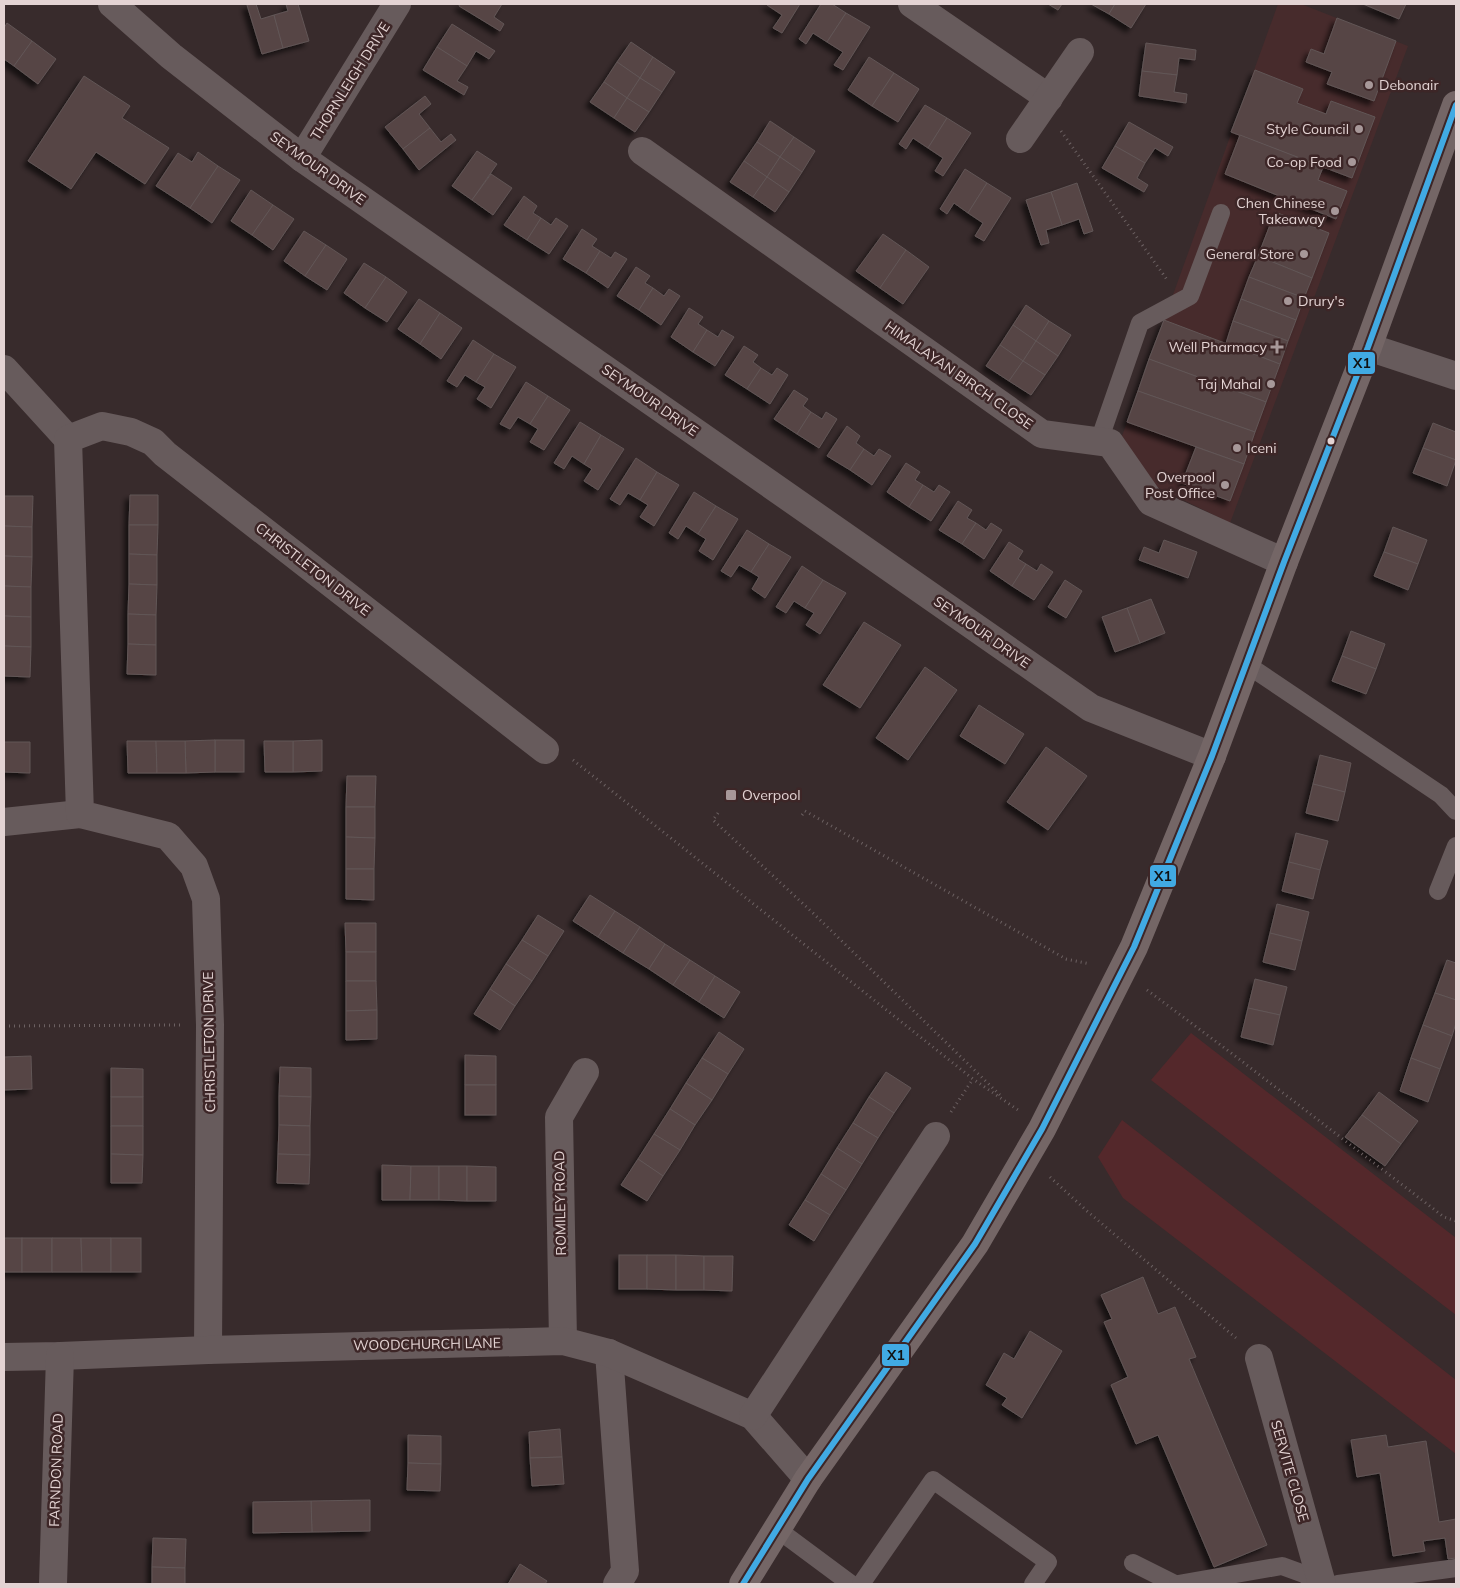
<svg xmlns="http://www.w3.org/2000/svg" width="1460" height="1588" font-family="Mulish,sans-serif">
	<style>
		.built { fill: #472b2c }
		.green { fill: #54282b }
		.building { fill: #574445; stroke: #615656; filter: url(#shadow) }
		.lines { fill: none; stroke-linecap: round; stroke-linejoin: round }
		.path { stroke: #6c6162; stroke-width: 3; stroke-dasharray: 1 4; stroke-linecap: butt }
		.service { stroke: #675b5c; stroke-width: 18 }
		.minor { stroke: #675b5c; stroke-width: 28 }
		.secondary { stroke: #746666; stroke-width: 28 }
		.bus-1-casing { stroke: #3d2627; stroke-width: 10 }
		.bus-1 { stroke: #41aae3; stroke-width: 6 }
		.poi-dot { fill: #a79899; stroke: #3d2627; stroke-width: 2 }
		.bus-dot { fill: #e3d3d3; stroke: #3d2627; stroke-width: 2 }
		.labels { text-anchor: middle; stroke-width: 5; stroke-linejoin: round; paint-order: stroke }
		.street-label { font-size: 14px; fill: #e3d3d3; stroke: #3d2627 }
		.poi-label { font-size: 14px; fill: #e3d3d3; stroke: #3d2627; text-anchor: end }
		.line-badge { stroke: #3d2627; stroke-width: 2 }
		.pale-badge-label { font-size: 14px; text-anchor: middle; font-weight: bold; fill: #111 }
	</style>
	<defs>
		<filter id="shadow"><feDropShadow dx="-4.5" dy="4.5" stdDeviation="2.5" flood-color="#0009"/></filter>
	</defs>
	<rect width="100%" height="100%" fill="#382b2c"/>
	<!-- built -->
	<polygon class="built" points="1278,4 1301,4 1408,46 1230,523 1151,484 1122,436"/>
	<!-- green -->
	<g class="green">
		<polygon points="1191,1033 1456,1238 1456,1315 1151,1080"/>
		<polygon points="1122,1120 1456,1380 1456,1454 1123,1198 1098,1157"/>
	</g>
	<!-- building -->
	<g class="building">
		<polygon points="256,4 261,19 274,15 283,48 262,54 247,5"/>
		<polygon points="286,4 298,4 309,41 283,48 274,15 288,11"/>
		<polygon points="460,4 502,4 494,17 504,24 500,31 459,6"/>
		<polygon points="767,4 800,4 782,33 773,28 782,15 767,5"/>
		<polygon points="821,4 832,4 846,13 827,42 813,33 806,44 799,39"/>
		<polygon points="1048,4 1062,4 1058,10"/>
		<polygon points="1091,4 1115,4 1109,14"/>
		<polygon points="1115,4 1146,4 1131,28 1109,14"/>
		<polygon points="1363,4 1406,4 1399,19"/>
		<polygon points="846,13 870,27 843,70 834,65 843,52 827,42"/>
		<polygon points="1337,18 1396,41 1374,101 1327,84 1332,72 1306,62 1311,49 1324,54"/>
		<polygon points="7,23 32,41 14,66 4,59 4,28"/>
		<polygon points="452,24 495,51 489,59 476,51 467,66 437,47"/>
		<polygon points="32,41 56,59 38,84 14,66"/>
		<polygon points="631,42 653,57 640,78 617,62"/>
		<polygon points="1146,43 1196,50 1195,60 1179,58 1177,75 1142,71"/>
		<polygon points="437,47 467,66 457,81 468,87 464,95 423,70"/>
		<polygon points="653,57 675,72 662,92 640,78"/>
		<polygon points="869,57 894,73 872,106 848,90"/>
		<polygon points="617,62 640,78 627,98 604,82"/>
		<polygon points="1255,70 1303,89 1297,103 1326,114 1331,101 1375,117 1352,178 1231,132"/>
		<polygon points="1142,71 1177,75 1174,92 1187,94 1186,103 1139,96"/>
		<polygon points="894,73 919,89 898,122 872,106"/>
		<polygon points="84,76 130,106 122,118 169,148 145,184 96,152 71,189 28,161"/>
		<polygon points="640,78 662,92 649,112 627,98"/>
		<polygon points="604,82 627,98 614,118 590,102"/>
		<polygon points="425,96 431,104 419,114 430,128 403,149 385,127"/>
		<polygon points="627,98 649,112 635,132 614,118"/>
		<polygon points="925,105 947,118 928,148 913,138 906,149 899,144"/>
		<polygon points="947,118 971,133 943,176 935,171 943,158 928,148"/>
		<polygon points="770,121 794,137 780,157 757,142"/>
		<polygon points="1129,122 1173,147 1168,156 1155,148 1145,163 1115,146"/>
		<polygon points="430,128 441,142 451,134 456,140 419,170 403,149"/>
		<polygon points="1240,135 1323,167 1318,180 1347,191 1336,219 1225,174"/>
		<polygon points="794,137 815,151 802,172 780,157"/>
		<polygon points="757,142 780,157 767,177 744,161"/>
		<polygon points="1115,146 1145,163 1137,178 1148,185 1144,192 1102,168"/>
		<polygon points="477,151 497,164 472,200 452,186"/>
		<polygon points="198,152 218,166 190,208 156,186 178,153 192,162"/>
		<polygon points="780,157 802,172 789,192 767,177"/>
		<polygon points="744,161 767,177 753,197 730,182"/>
		<polygon points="218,166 240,180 212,223 190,208"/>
		<polygon points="965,169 987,183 968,213 954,203 947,214 940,209"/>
		<polygon points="491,174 512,188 493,215 472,200"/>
		<polygon points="767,177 789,192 775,212 753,197"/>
		<polygon points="987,183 1011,198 984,241 975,236 983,223 968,213"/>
		<polygon points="1077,183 1093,231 1084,234 1079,219 1062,225 1051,192"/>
		<polygon points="251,190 273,205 252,235 231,221"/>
		<polygon points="1051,192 1062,225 1046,230 1049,243 1041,245 1026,200"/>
		<polygon points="524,196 537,206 533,213 541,218 527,240 504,225"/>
		<polygon points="273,205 294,219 273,250 252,235"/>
		<polygon points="1275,212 1329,233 1312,278 1258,256"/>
		<polygon points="541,218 551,225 556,218 568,226 549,254 527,240"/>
		<polygon points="582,229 597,239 592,246 600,251 586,273 563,259"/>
		<polygon points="304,231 326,245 305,276 284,261"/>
		<polygon points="883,234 906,250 880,288 856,271"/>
		<polygon points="326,245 347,259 327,290 305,276"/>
		<polygon points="906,250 929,267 903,304 880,288"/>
		<polygon points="600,251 611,258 615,252 627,259 608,288 586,273"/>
		<polygon points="1258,256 1312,278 1304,298 1249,277"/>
		<polygon points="364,263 386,277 365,308 344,293"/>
		<polygon points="636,267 650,276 645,283 653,288 639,310 617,296"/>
		<polygon points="386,277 407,292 387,322 365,308"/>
		<polygon points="1249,277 1304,298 1296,320 1241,299"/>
		<polygon points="653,288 664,296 669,289 680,296 661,325 639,310"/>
		<polygon points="419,299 440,313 420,344 398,329"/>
		<polygon points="1241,299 1296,320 1288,341 1233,321"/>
		<polygon points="1026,305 1049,321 1036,341 1013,325"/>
		<polygon points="689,308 703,317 698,324 707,330 693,352 671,337"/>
		<polygon points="440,313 462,328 441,359 420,344"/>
		<polygon points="1164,320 1280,364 1266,402 1149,359"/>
		<polygon points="1049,321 1071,335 1058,356 1036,341"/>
		<polygon points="1233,321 1288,341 1280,364 1226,343"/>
		<polygon points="1013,325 1036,341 1023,361 1000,345"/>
		<polygon points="707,330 718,337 722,330 734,337 715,366 693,352"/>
		<polygon points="473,340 494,354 476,382 465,375 457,387 447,381"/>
		<polygon points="1036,341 1058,356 1045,375 1023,361"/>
		<polygon points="1000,345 1023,361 1009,381 986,366"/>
		<polygon points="744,346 758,355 753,362 761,368 747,389 725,375"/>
		<polygon points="494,354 516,367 491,408 477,399 485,387 476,382"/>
		<polygon points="1149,359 1266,402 1255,432 1138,391"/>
		<polygon points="1023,361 1045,375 1031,395 1009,381"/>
		<polygon points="761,368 772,375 777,368 788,375 770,404 747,389"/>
		<polygon points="526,382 548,396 530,424 518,417 510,429 500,424"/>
		<polygon points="794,390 808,399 803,406 811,412 797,434 774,419"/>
		<polygon points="1138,391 1255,432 1244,464 1127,422"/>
		<polygon points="548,396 570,410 544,450 530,442 538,429 530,424"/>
		<polygon points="811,412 822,419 826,412 837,419 819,448 797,434"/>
		<polygon points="580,422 601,435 584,464 572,456 564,469 554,463"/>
		<polygon points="1433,423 1456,432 1456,460 1423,448"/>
		<polygon points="847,426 860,436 856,443 864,449 850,470 827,456"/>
		<polygon points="601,435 624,449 598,490 584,481 592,469 584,464"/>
		<polygon points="1196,447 1244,464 1230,501 1182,483"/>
		<polygon points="1423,448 1456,460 1447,486 1413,473"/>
		<polygon points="864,449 874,456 879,449 891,456 872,485 850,470"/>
		<polygon points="636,458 657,472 640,500 628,493 620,505 610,499"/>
		<polygon points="906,463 920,472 915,480 923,485 909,507 887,492"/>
		<polygon points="657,472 679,485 654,526 640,517 648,505 640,500"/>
		<polygon points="923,485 934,492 939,485 950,492 931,521 909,507"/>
		<polygon points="694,492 716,506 698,534 686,526 678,539 669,533"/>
		<polygon points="130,495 158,495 158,525 129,525"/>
		<polygon points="4,496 33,496 32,527 4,526"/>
		<polygon points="958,501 972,510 967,518 976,523 962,544 939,530"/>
		<polygon points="716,506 738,519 713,560 699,551 706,539 698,534"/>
		<polygon points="976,523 986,530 991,523 1002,530 984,559 962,544"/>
		<polygon points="129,525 158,525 157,555 129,554"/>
		<polygon points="4,526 32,527 32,557 4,556"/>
		<polygon points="1393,527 1427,540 1418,564 1384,552"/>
		<polygon points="747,530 769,544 751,572 739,565 731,577 721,571"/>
		<polygon points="1164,540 1197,552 1188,578 1139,560 1144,547 1159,553"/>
		<polygon points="1009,542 1023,551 1018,559 1026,564 1012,586 990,571"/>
		<polygon points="769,544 791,557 765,598 752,589 759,577 751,572"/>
		<polygon points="1384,552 1418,564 1408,590 1374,576"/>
		<polygon points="129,554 157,555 157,585 129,584"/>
		<polygon points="4,556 32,557 31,587 4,586"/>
		<polygon points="1026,564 1037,571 1041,564 1053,572 1034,600 1012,586"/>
		<polygon points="802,566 823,580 805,608 794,601 786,613 776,607"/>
		<polygon points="823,580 846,593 820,634 806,625 814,613 805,608"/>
		<polygon points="1065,580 1082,591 1066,618 1048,607"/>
		<polygon points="129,584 157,585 156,615 128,614"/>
		<polygon points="4,586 31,587 31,617 4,616"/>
		<polygon points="1151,599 1165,633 1140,643 1127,608"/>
		<polygon points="1127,608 1140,643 1115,652 1102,617"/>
		<polygon points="128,614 156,615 156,645 128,644"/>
		<polygon points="4,616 31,617 31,647 4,646"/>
		<polygon points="864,622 901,645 860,708 823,685"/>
		<polygon points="1351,631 1385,644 1376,669 1342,656"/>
		<polygon points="128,644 156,645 156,675 127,674"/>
		<polygon points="4,646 31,647 30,677 4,676"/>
		<polygon points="1342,656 1376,669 1366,694 1332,681"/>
		<polygon points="925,667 957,690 908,760 876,738"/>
		<polygon points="979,705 1024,734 1005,764 960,736"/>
		<rect x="215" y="740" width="29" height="32"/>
		<polygon points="215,740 215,772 186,773 185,741"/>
		<polygon points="322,740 322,771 293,772 293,741"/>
		<polygon points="127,741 156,741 157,773 128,773"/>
		<polygon points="156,741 185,741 186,773 157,773"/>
		<polygon points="264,741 293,741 293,772 265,772"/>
		<polygon points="4,742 30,742 30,773 4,772"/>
		<polygon points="1046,747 1087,776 1048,830 1007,802"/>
		<polygon points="1320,755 1351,763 1345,792 1313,784"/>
		<polygon points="347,776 376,776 375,807 346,807"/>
		<polygon points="1313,784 1345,792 1338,821 1306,813"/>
		<polygon points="346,807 375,807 375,838 346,837"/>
		<polygon points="1296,833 1328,841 1320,870 1289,862"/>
		<polygon points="346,837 375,838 374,869 346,869"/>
		<polygon points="1289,862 1320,870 1313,899 1282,891"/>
		<polygon points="346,869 374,869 374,900 346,899"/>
		<polygon points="590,895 615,911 598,937 573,921"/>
		<polygon points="1277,904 1309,912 1302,941 1270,933"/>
		<polygon points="615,911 640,927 623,953 598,937"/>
		<polygon points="538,915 564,931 548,956 522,940"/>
		<polygon points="345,923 376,923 376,952 346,952"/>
		<polygon points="640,927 665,944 649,969 623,953"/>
		<polygon points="1270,933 1302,941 1295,970 1263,962"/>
		<polygon points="522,940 548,956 532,981 506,964"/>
		<polygon points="665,944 690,960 673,985 649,969"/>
		<rect x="346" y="952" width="30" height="29"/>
		<polygon points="690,960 715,976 699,1002 673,985"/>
		<polygon points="1447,960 1456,963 1456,1000 1435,993"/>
		<polygon points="506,964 532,981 515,1006 490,989"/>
		<polygon points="715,976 740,992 724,1018 699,1002"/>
		<polygon points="1255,979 1287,987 1280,1015 1248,1008"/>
		<polygon points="346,981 376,981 377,1010 346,1011"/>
		<polygon points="490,989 515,1006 500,1030 474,1014"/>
		<polygon points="1435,993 1456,1000 1456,1023 1452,1036 1423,1025"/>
		<polygon points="1248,1008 1280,1015 1273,1045 1241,1037"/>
		<polygon points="377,1010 377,1039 346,1040 346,1011"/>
		<polygon points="1423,1025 1452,1036 1440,1069 1411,1058"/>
		<polygon points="719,1032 744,1049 728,1074 702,1058"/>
		<polygon points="465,1055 496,1056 496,1085 465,1085"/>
		<polygon points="31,1056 32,1089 4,1090 4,1057"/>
		<polygon points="702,1058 728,1074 712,1100 686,1083"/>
		<polygon points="1411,1058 1440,1069 1428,1102 1400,1091"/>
		<polygon points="280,1067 311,1068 311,1097 279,1096"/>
		<polygon points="111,1068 143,1069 143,1097 111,1097"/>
		<polygon points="886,1072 911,1088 894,1113 869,1097"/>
		<polygon points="686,1083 712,1100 695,1125 670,1109"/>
		<rect x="465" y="1085" width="31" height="30"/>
		<polygon points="1379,1092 1418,1121 1401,1144 1362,1115"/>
		<polygon points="279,1096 311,1097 310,1126 279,1125"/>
		<rect x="111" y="1097" width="32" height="29"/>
		<polygon points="869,1097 894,1113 878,1138 853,1123"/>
		<polygon points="670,1109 695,1125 680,1150 654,1134"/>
		<polygon points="1362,1115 1401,1144 1385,1166 1345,1137"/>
		<polygon points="853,1123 878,1138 862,1164 837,1148"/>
		<polygon points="279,1125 310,1126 310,1155 278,1154"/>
		<polygon points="111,1126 143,1126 143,1155 111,1154"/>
		<polygon points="654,1134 680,1150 663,1176 638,1159"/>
		<polygon points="837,1148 862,1164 846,1190 821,1174"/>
		<polygon points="111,1154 143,1155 142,1183 111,1183"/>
		<polygon points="278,1154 310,1155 309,1184 277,1183"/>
		<polygon points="638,1159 663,1176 647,1201 621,1185"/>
		<polygon points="382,1165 411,1166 410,1200 382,1200"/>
		<polygon points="411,1166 439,1166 439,1200 410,1200"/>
		<polygon points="439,1166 467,1166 467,1201 439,1200"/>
		<polygon points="467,1166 496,1167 496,1201 467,1201"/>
		<polygon points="821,1174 846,1190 830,1215 805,1200"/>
		<polygon points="805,1200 830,1215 814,1241 789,1225"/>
		<rect x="4" y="1238" width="18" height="34"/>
		<rect x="22" y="1238" width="30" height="34"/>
		<polygon points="52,1238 81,1238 82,1272 52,1272"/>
		<polygon points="81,1238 111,1238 111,1272 82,1272"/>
		<rect x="111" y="1238" width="30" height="34"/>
		<rect x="619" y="1255" width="28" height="34"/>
		<polygon points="647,1255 676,1255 676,1290 647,1289"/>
		<polygon points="676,1255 704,1256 704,1290 676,1290"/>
		<polygon points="704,1256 733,1256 732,1291 704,1290"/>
		<polygon points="1143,1277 1158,1314 1175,1307 1196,1357 1189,1359 1267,1545 1214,1567 1158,1435 1136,1444 1111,1385 1128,1377 1104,1322 1112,1319 1101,1295"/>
		<polygon points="1030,1331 1062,1351 1022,1418 1002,1405 1007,1398 986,1385 1004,1353 1014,1359"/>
		<polygon points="560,1429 562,1457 530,1458 529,1432"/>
		<polygon points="408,1435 441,1436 441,1464 408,1463"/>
		<polygon points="1386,1435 1388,1447 1426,1441 1439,1522 1456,1519 1456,1558 1448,1559 1445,1538 1423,1541 1425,1551 1393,1556 1380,1473 1357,1477 1351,1440"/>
		<polygon points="562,1457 564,1484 532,1486 530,1458"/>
		<polygon points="408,1463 441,1464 440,1491 407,1490"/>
		<polygon points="370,1500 370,1531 312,1532 311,1501"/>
		<polygon points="311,1501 312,1532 253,1533 253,1502"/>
		<polygon points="153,1538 186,1539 185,1568 152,1567"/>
		<polygon points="520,1564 547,1581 545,1584 508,1584"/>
		<polygon points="152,1567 185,1568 185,1584 152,1584"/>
	</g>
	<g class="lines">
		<!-- path -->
		<g class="path">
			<polyline points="1061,131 1168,281"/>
			<polyline points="573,760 973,1079 1018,1110"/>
			<polyline points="718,813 713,820 813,913 1001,1096"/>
			<polyline points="802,815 805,811 1066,959 1090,964"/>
			<polyline points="1147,990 1226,1049 1444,1217 1456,1221"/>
			<polyline points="4,1026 181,1025"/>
			<polyline points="951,1112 973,1079"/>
			<polyline points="1050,1177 1087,1211 1236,1338"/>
		</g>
		<!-- service -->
		<g class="service">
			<polyline points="1099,441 1140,323 1190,296 1221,213"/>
			<polyline points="1246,664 1441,795 1456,811"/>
			<polyline points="1438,891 1456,846"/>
			<polyline points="777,1529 851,1584"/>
			<polyline points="1133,1563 1175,1584"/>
			<polyline points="861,1584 933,1480 1048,1562 1033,1584"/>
			<polyline points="1178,1584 1282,1566 1304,1574 1320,1584"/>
			<polyline points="1338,1584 1456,1568"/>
		</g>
		<!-- minor -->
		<g class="minor">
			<polyline points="112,4 171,56 302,158 1091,708 1212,756"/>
			<polyline points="912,4 1049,98"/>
			<polyline points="1020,139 1080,52"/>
			<polyline points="642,151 1042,434 1110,443 1151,502 1284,562"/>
			<polyline points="302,158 397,4"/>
			<polyline points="1368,347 1456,376"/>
			<polyline points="4,369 68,439"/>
			<polyline points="4,822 80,814"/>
			<polyline points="563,1341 559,1117 585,1072"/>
			<polyline points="208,1350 210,1025 206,899 194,866 168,836 80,814 68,439 102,426 131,432 153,442 165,454 545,750"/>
			<polyline points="609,1353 625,1571 617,1584"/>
			<polyline points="4,1357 60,1356 208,1350 563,1341 609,1353 753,1416 808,1479"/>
			<polyline points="1259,1358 1322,1584"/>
			<polyline points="753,1416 936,1136"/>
			<polyline points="53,1584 60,1356"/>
		</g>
		<!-- secondary -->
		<polyline class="secondary" points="743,1584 808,1479 975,1244 1042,1129 1134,947 1212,756 1284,562 1368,347 1456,105"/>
		<!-- bus-1 casing -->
		<g class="bus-1-casing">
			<polyline id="bus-1" points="743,1584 808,1479 975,1244 1042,1129 1134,947 1212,756 1284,562 1368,347 1456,105"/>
		</g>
		<!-- bus-1 -->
		<use href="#bus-1" class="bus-1"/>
	</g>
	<!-- markers -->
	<g class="poi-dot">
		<circle cx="1369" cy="85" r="5"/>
		<circle cx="1359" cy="129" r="5"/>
		<circle cx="1352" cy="162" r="5"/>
		<circle cx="1335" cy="211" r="5"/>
		<circle cx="1304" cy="254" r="5"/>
		<circle cx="1288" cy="301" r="5"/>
		<path d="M1274.5 339.5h5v5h5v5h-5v5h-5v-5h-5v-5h5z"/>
		<circle cx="1271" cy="384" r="5"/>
		<circle cx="1237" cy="448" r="5"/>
		<circle cx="1225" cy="485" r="5"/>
		<rect x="725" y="789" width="12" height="12" rx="2.5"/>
	</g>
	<circle class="bus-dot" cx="1331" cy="441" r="4.5"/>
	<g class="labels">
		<!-- street labels -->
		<g class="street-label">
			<text transform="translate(350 81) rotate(-58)" y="5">THORNLEIGH DRIVE</text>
			<text transform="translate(318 168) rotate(36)" y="5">SEYMOUR DRIVE</text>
			<text transform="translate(959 375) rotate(35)" y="5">HIMALAYAN BIRCH CLOSE</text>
			<text transform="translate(650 400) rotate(35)" y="5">SEYMOUR DRIVE</text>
			<text transform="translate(313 569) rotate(38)" y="5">CHRISTLETON DRIVE</text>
			<text transform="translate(982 632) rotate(35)" y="5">SEYMOUR DRIVE</text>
			<text transform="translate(209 1042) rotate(-91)" y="5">CHRISTLETON DRIVE</text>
			<text transform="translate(560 1203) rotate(-91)" y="5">ROMILEY ROAD</text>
			<text transform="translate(427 1344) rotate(-1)" y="5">WOODCHURCH LANE</text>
			<text transform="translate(56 1470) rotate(-88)" y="5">FARNDON ROAD</text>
			<text transform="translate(1290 1471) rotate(74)" y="5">SERVITE CLOSE</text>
		</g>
		<!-- poi labels -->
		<g class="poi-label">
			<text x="1379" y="90" text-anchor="start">Debonair</text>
			<text x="1349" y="134">Style Council</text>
			<text x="1342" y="167">Co-op Food</text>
			<text x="1325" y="208">Chen Chinese<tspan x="1325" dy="16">Takeaway</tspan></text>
			<text x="1294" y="259">General Store</text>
			<text x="1298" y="306" text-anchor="start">Drury's</text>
			<text x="1267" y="352">Well Pharmacy</text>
			<text x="1261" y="389">Taj Mahal</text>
			<text x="1247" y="453" text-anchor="start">Iceni</text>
			<text x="1215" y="482">Overpool<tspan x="1215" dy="16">Post Office</tspan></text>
			<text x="742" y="800" text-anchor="start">Overpool</text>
		</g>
	</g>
	<g class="line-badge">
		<rect x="1347" y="351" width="29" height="24" rx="5" fill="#41aae3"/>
		<rect x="1149" y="864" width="28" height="24" rx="5" fill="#41aae3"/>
		<rect x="881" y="1343" width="29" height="24" rx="5" fill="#41aae3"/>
	</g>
	<g class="pale-badge-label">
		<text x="1362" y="368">X1</text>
		<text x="1163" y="881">X1</text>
		<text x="896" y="1360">X1</text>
	</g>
	<!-- border -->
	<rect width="1460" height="1588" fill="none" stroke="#e3d3d3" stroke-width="10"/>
</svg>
